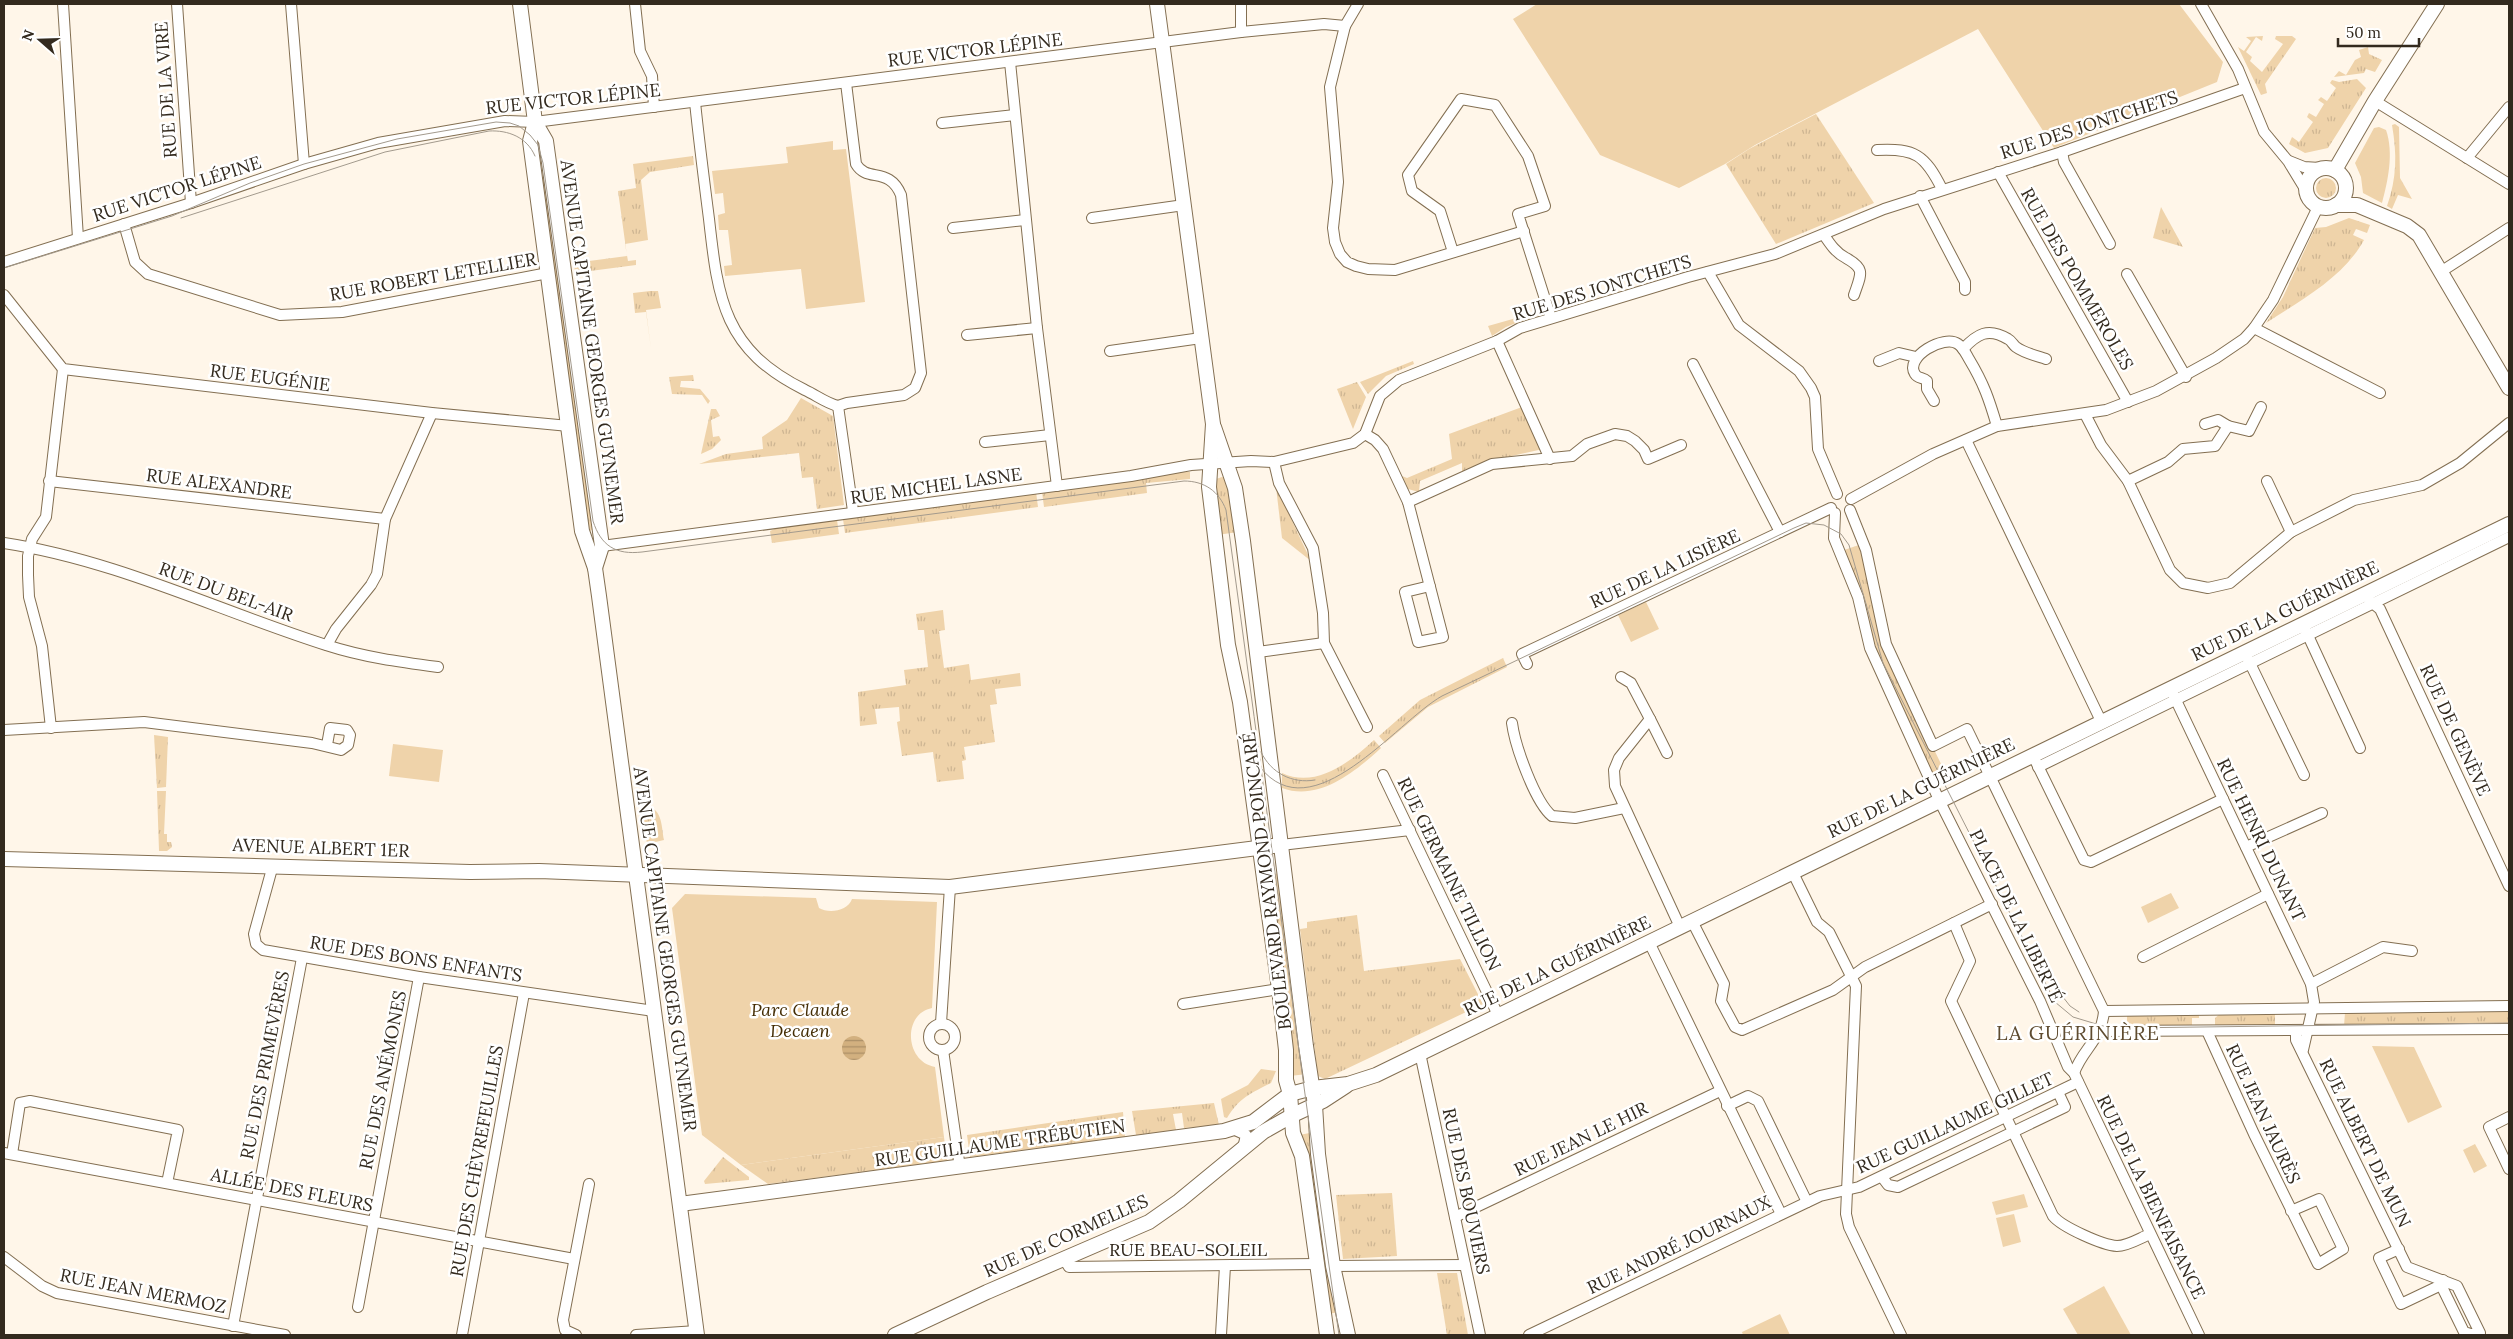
<svg xmlns="http://www.w3.org/2000/svg" width="2513" height="1339" font-family="Lora,serif">
	<style>
		.grass { fill: url(#grass-tufts) }
		.green { fill: #efd3aa }
		.water { fill: url(#water-rules) }
		.lines { fill: none; stroke-linecap: round; stroke-linejoin: round }
		.street-casing { stroke: #836f52; stroke-width: 12 }
		.secondary-casing { stroke: #836f52; stroke-width: 16 }
		.street { stroke: #fff; stroke-width: 10 }
		.secondary { stroke: #fff; stroke-width: 14 }
		.tram { stroke: #a39a8d; stroke-width: 1 }
		.labels { text-anchor: middle; stroke-width: 5; stroke-linejoin: round; paint-order: stroke }
		.street-label { font-size: 18px; fill: #332a1e; stroke: #fff }
		.park-label { font-size: 18px; font-style: italic; fill: #442d04; stroke: #fff }
		.quarter-label { font-size: 20px; letter-spacing: 1px; fill: #5f4c30; stroke: #fff }
	</style>
	<defs>
		<pattern id="grass-tufts" width="24" height="20" patternUnits="userSpaceOnUse" patternTransform="scale(1.25)"><rect width="24" height="20" fill="#efd3aa"/><path d="M3 7l-1-3M5 7V3M7 7l1-3M15 17l-1-3M17 17v-4M19 17l1-3" fill="none" stroke="#cdb592"/></pattern>
		<pattern id="water-rules" width="6" height="5" patternUnits="userSpaceOnUse" patternTransform="scale(1.25)"><rect width="6" height="5" fill="#d2b07f"/><path d="M0 2.5h6" fill="none" stroke="#ab8f67"/></pattern>
	</defs>
	<rect width="100%" height="100%" fill="#fff6e9"/>
	<!-- grass -->
	<g class="grass">
		<polygon points="2263,36 2262,41 2256,37 2246,52 2252,57 2250,61 2262,72 2283,44 2275,39 2276,36 2292,36 2296,39 2265,84 2267,93 2261,95 2238,47 2244,51 2251,41 2246,37"/>
		<polygon points="2368,47 2369,54 2382,60 2375,72 2366,69 2364,73 2334,77 2339,71 2346,75 2355,60 2361,57 2359,50"/>
		<polygon points="2357,79 2366,88 2328,148 2305,153 2289,144 2292,137 2299,142 2313,122 2307,117 2309,113 2316,117 2324,104 2318,100 2321,97 2327,101 2336,88 2330,83 2332,80 2339,82"/>
		<polygon points="1816,114 1874,203 1776,244 1726,164 1749,149"/>
		<path d="M2395 124 2399 127 2400 178 2412 199 2398 195 2392 209 2387 206C2397 178 2397 154 2392 125Z"/>
		<polygon points="693,156 694,165 650,172 641,180 648,240 625,244 628,261 636,260 636,265 575,273 574,263 627,256 618,191 636,188 633,164"/>
		<polygon points="537,177 548,179 595,528 585,534"/>
		<circle cx="2326" cy="188" r="10"/>
		<polygon points="2161,207 2183,247 2153,238"/>
		<path d="M2349 218 2370 225 2367 233 2356 229 2353 235 2364 240C2343 278 2301 300 2266 323L2283 297 2315 228 2326 227Z"/>
		<polygon points="650,291 658,291 661,308 646,310 651,349 646,312 635,313 633,293"/>
		<polygon points="1544,310 1541,313 1506,327 1492,336 1488,326"/>
		<polygon points="1413,361 1414,364 1386,376 1368,394 1360,382"/>
		<polygon points="693,375 694,381 681,381 680,387 700,389 710,401 708,404 702,395 672,394 669,377"/>
		<polygon points="1357,382 1366,397 1353,429 1337,389"/>
		<polygon points="801,398 833,416 844,505 817,509 813,477 802,478 799,453 699,464 726,454 763,449 762,437 787,420"/>
		<polygon points="1522,407 1543,449 1490,461 1462,472 1462,463 1420,481 1419,492 1408,489 1402,476 1407,478 1452,459 1449,434"/>
		<polygon points="711,409 716,409 720,416 711,420 713,437 719,436 721,440 712,449 701,454"/>
		<polygon points="1180,472 1190,472 1190,479 1146,483 1147,493 1044,507 1042,492"/>
		<polygon points="1222,477 1226,478 1238,532 1217,535 1216,479"/>
		<polygon points="1276,487 1311,561 1282,538"/>
		<polygon points="1036,492 1038,507 845,533 843,519"/>
		<polygon points="837,520 839,534 772,543 770,531 777,528"/>
		<polygon points="1859,545 1896,672 1945,772 1933,778 1878,654 1844,550"/>
		<polygon points="943,610 945,630 939,631 944,668 969,664 971,680 1020,673 1021,686 995,689 997,704 990,705 995,742 964,747 966,760 962,761 964,779 937,782 933,752 902,756 897,722 900,721 899,707 875,709 877,724 860,726 858,692 906,685 904,670 928,667 924,630 918,630 916,614"/>
		<polygon points="1503,658 1507,667 1428,707 1385,743 1379,736 1420,700"/>
		<polygon points="154,735 168,737 166,787 157,788"/>
		<path d="M1374 740 1381 748C1356 771 1319 802 1282 788V773C1316 789 1350 762 1374 740Z"/>
		<polygon points="157,791 166,791 164,834 167,834 167,842 171,842 172,847 167,851 159,851"/>
		<path d="M642 806C663 806 661 825 664 840L647 844Z"/>
		<polygon points="1280,873 1307,1074 1290,1076 1264,876"/>
		<polygon points="1357,915 1364,971 1460,959 1483,1004 1325,1079 1318,1076 1300,929 1307,928 1307,922"/>
		<polygon points="2509,1010 2509,1025 2344,1027 2345,1012"/>
		<polygon points="2221,1013 2275,1013 2275,1027 2215,1028 2215,1018"/>
		<polygon points="2199,1014 2199,1018 2192,1018 2192,1028 2127,1029 2127,1015"/>
		<path d="M1261 1069 1276 1071 1271 1083C1251 1093 1239 1098 1227 1118L1224 1117 1221 1099 1248 1085Z"/>
		<polygon points="1214,1103 1219,1125 1184,1128 1182,1113 1173,1114 1176,1130 1136,1135 1132,1111"/>
		<polygon points="1123,1112 1125,1137 970,1157 967,1135"/>
		<polygon points="1315,1132 1342,1312 1326,1314 1299,1135"/>
		<polygon points="944,1137 947,1161 768,1184 741,1165"/>
		<polygon points="723,1157 749,1177 749,1180 705,1184 704,1181"/>
		<polygon points="1392,1193 1397,1256 1343,1259 1336,1195"/>
		<polygon points="1437,1273 1457,1273 1468,1335 1447,1335"/>
	</g>
	<!-- green -->
	<g class="green">
		<polygon points="1537,4 2179,4 2223,62 2217,82 2054,148 1978,29 1755,145 1725,164 1679,188 1600,155 1513,19"/>
		<path d="M2379 127 2386 130C2394 153 2388 181 2382 203L2363 193 2361 177 2355 163 2374 128Z"/>
		<polygon points="833,141 833,150 846,149 865,302 806,309 801,269 725,276 724,266 732,265 728,230 719,230 718,215 725,213 723,193 715,194 712,171 788,163 786,147"/>
		<polygon points="1646,602 1659,629 1631,642 1618,615"/>
		<polygon points="966,669 969,684 948,688 945,673"/>
		<polygon points="393,744 443,750 439,782 389,776"/>
		<polygon points="2171,893 2179,908 2148,923 2141,907"/>
		<path d="M685 894 816 898 819 908C829 914 848 911 852 899L937 902 932 1008C902 1014 905 1062 935 1067L944 1137 741 1165 702 1135 672 908Z"/>
		<polygon points="2372,1046 2414,1047 2442,1107 2408,1123"/>
		<polygon points="2475,1144 2487,1166 2474,1173 2463,1150"/>
		<polygon points="2024,1194 2028,1207 1996,1215 1992,1202"/>
		<polygon points="2014,1214 2021,1242 2003,1247 1996,1218"/>
		<polygon points="2104,1286 2131,1335 2078,1335 2063,1309"/>
		<polygon points="1780,1314 1790,1335 1743,1335 1742,1332"/>
	</g>
	<!-- water -->
	<circle class="water" cx="854" cy="1048" r="12"/>
	<g class="lines">
		<!-- street casing -->
		<g class="street-casing">
			<g id="street">
				<polyline points="63,4 78,238"/>
				<polyline points="177,4 191,203"/>
				<polyline points="291,4 304,164"/>
				<polyline points="635,4 640,51 652,76 654,107"/>
				<polyline points="1358,4 1345,26 1330,87 1338,182 1333,228 1335,242 1340,254 1347,262 1356,266 1368,269 1395,270 1524,231"/>
				<polyline points="2201,4 2238,69 2264,132 2288,161 2305,189"/>
				<polyline points="1241,32 1241,4"/>
				<polyline points="1010,62 1037,328 1057,486"/>
				<path d="M846 83 856 164C867 183 889 166 901 195L921 373 915 388 904 395 847 403 838 406 853 511"/>
				<polyline points="2375,101 2509,184"/>
				<path d="M695 102C699 141 704 180 709 219 718 300 724 350 805 390 816 395 826 403 838 406"/>
				<polyline points="942,123 1015,115"/>
				<path d="M1877 150C1915 148 1925 155 1942 189"/>
				<polyline points="2062,152 2064,162 2110,244"/>
				<polyline points="2467,158 2509,107"/>
				<polyline points="2289,161 2304,167 2320,168"/>
				<polyline points="1998,172 2128,402"/>
				<polyline points="1920,196 1965,282 1965,290"/>
				<polyline points="1092,218 1184,205"/>
				<polyline points="124,224 135,262 148,274 280,315 342,312 548,273"/>
				<polyline points="953,228 1025,220"/>
				<path d="M1824 235C1830 244 1836 253 1846 258 1866 269 1861 274 1854 295"/>
				<polyline points="1453,252 1440,211 1412,191 1408,175 1461,99 1495,105 1528,156 1545,206 1518,214 1551,318"/>
				<polyline points="4,262 191,203 304,164 378,143 505,121 535,122 1241,32 1324,24 1345,26"/>
				<polyline points="2442,271 2509,228"/>
				<polyline points="1708,272 1739,325 1799,371 1811,388 1815,397 1818,449 1837,494"/>
				<polyline points="2127,274 2186,377"/>
				<polyline points="4,295 63,369 432,413 569,426"/>
				<polyline points="2254,328 2380,393"/>
				<polyline points="967,335 1037,328"/>
				<polyline points="1497,341 1550,459"/>
				<path d="M1963 349C1977 334 1988 327 2008 339 2012 341 2013 345 2016 347 2024 353 2037 356 2046 359"/>
				<polyline points="1110,351 1201,338"/>
				<polyline points="1879,361 1899,353 1916,357"/>
				<polyline points="1693,364 1780,532"/>
				<path d="M1934 401 1927 389V381C1923 377 1918 379 1915 374 1904 357 1944 334 1958 344 1963 347 1966 354 1969 359 1984 384 1989 399 1997 426"/>
				<polyline points="2085,414 2101,445 2128,481 2170,570 2183,583 2208,588 2230,583 2291,532 2354,500 2422,485 2460,463 2509,423"/>
				<polyline points="2205,424 2218,420 2228,426"/>
				<polyline points="1365,434 1375,440 1383,449 1408,502 1443,637 1418,642 1405,592 1430,586"/>
				<polyline points="1966,440 2101,721"/>
				<polyline points="985,442 1050,435"/>
				<polyline points="1274,462 1279,483 1313,548 1323,613 1324,643 1367,727"/>
				<polyline points="49,481 385,519"/>
				<polyline points="2128,481 2168,462 2183,449 2215,446 2228,426 2249,431 2261,407"/>
				<polyline points="2267,481 2291,532"/>
				<polyline points="1851,499 1933,454 1997,426 2106,410 2156,391 2216,358 2244,339 2254,328 2273,300 2318,207"/>
				<polyline points="1408,502 1492,464 1572,456 1587,444 1615,434 1627,436 1635,441 1644,450 1648,459 1681,445"/>
				<polyline points="1850,510 1866,550 1886,644 1933,746 1967,729 2104,1011"/>
				<polyline points="1835,513 1834,538 1858,597 1870,648 1940,802 2040,1001 2068,1067 2074,1073 2199,1335"/>
				<path d="M4 543C116 560 219 611 326 645 363 657 400 662 438 667"/>
				<polyline points="602,546 1131,476 1191,465 1251,461 1274,462 1353,443 1365,434 1380,396 1399,380 1497,341 1520,328 1688,277 1775,254 1884,209 2062,152 2245,88"/>
				<polyline points="2370,601 2380,609 2509,886"/>
				<polyline points="2305,629 2360,748"/>
				<polyline points="327,645 336,629 371,585 377,574 385,519 432,413"/>
				<polyline points="1258,652 1324,643"/>
				<polyline points="2248,659 2304,775"/>
				<polyline points="1527,664 1522,654 1831,508"/>
				<polyline points="1621,677 1631,683 1650,719 1619,758 1614,770 1615,786 1680,927"/>
				<polyline points="2173,694 2311,984 2314,1002 2303,1050"/>
				<polyline points="1650,719 1667,753"/>
				<path d="M1512 723C1515 746 1535 802 1552 816L1575 818 1624 808"/>
				<polyline points="51,728 42,646 29,597 28,575 28,556 32,539 46,517 63,369"/>
				<polyline points="4,730 144,722 312,743 341,750 348,745 350,735 347,730 330,728 327,745"/>
				<polyline points="2036,762 2084,860 2091,862 2223,799"/>
				<polyline points="2038,767 2509,537"/>
				<polyline points="1383,775 1498,1015"/>
				<polyline points="1281,845 1410,830"/>
				<polyline points="2246,847 2322,813"/>
				<polyline points="273,865 254,934 256,944 263,950 419,977 654,1011"/>
				<polyline points="1793,873 1817,922 1829,932 1856,986 1846,1214 1849,1227 1901,1335"/>
				<polyline points="1692,921 1724,984 1721,1001 1735,1027 1742,1030 1833,990 1865,967 1992,904"/>
				<path d="M1954 923 1970 961 1951 1001 2053 1216C2062 1227 2102 1245 2117 1246 2128 1246 2140 1238 2150 1234"/>
				<polyline points="1649,942 1781,1214"/>
				<polyline points="2143,957 2268,894"/>
				<polyline points="2311,984 2383,947 2412,951"/>
				<polyline points="1183,1004 1279,989"/>
				<polyline points="2104,1011 2509,1006"/>
				<polyline points="941,1023 950,887"/>
				<circle cx="942" cy="1037" r="13"/>
				<polyline points="2101,1031 2509,1029"/>
				<polyline points="2207,1031 2254,1134 2318,1264 2343,1249 2319,1199 2291,1211"/>
				<polyline points="2296,1031 2296,1040 2407,1267 2457,1286 2480,1333 2471,1334 2464,1332 2441,1285"/>
				<polyline points="943,1050 960,1168"/>
				<polyline points="1420,1053 1480,1335"/>
				<path d="M2074 1073C2083 1048 2102 1040 2104 1011"/>
				<polyline points="1727,1106 1748,1096 1758,1101 1807,1202"/>
				<polyline points="2509,1117 2489,1127 2509,1169"/>
				<polyline points="1233,1129 1246,1135 1243,1148"/>
				<polyline points="4,1153 574,1259"/>
				<polyline points="12,1154 20,1103 30,1101 178,1130 167,1183"/>
				<polyline points="1882,1177 1888,1185 1898,1187 2065,1107 2058,1092"/>
				<polyline points="1455,1217 1720,1091"/>
				<polyline points="2399,1249 2379,1258 2401,1304 2441,1285 2443,1280"/>
				<polyline points="4,1257 42,1286 57,1293 285,1335"/>
				<polyline points="1064,1259 1069,1267 1317,1264"/>
				<polyline points="1333,1266 1465,1265"/>
				<polyline points="358,1307 419,977"/>
				<polyline points="233,1326 302,958"/>
				<polyline points="462,1335 524,993"/>
				<polyline points="576,1335 565,1330 563,1320 589,1184"/>
				<polyline points="636,1335 697,1331"/>
				<polyline points="1221,1335 1225,1266"/>
				<polyline points="1529,1335 1820,1196 1859,1187 2078,1082"/>
			</g>
		</g>
		<!-- secondary casing -->
		<g class="secondary-casing">
			<g id="secondary">
				<polyline points="520,4 535,122 546,141 602,546 595,568"/>
				<polyline points="1157,4 1213,424 1209,487 1214,528 1228,645 1240,702 1279,989 1286,1050 1286,1080 1290,1094 1293,1133 1302,1156 1327,1335"/>
				<polyline points="535,122 530,141 582,531 595,568 599,596 697,1335"/>
				<circle cx="2326" cy="188" r="20"/>
				<polyline points="2335,170 2375,101 2437,4"/>
				<polyline points="2336,205 2357,205 2407,226 2419,235 2509,388"/>
				<polyline points="1214,427 1235,488 1243,541 1306,1046 1315,1105 1318,1154 1333,1266 1348,1335"/>
				<polyline points="4,859 470,872 539,871 950,887 1281,845"/>
				<polyline points="680,1204 1224,1131 1253,1122 1290,1094 1313,1088 1348,1084 1376,1075 2509,524"/>
				<polyline points="895,1335 987,1292 1149,1222 1179,1201 1263,1132 1293,1115 1323,1101 1346,1086"/>
			</g>
		</g>
		<!-- street -->
		<use href="#street" class="street"/>
		<!-- secondary -->
		<use href="#secondary" class="secondary"/>
		<!-- tram -->
		<g class="tram">
			<path d="M181 218 385 152 489 131C508 130 527 137 535 156"/>
			<path d="M4 268 172 216 250 183 304 164 397 139 496 122 510 123 519 126 530 135 538 145 543 163 593 521C601 546 616 555 642 552L1184 481C1204 481 1219 491 1226 510 1264 785 1299 1061 1339 1335"/>
			<path d="M1261 752C1271 773 1292 784 1315 780"/>
			<path d="M1260 767C1312 834 1396 722 1442 696L1794 528 1806 523 1824 525 1841 534 1849 545 1883 663 2055 1002 2073 1017 2103 1026 2124 1028 2509 1023"/>
			<polyline points="2052,983 2070,1006 2079,1012"/>
		</g>
	</g>
	<g class="labels">
		<!-- street labels -->
		<g class="street-label">
			<text transform="translate(975 50) rotate(-7)" y="6">RUE VICTOR LÉPINE</text>
			<text transform="translate(166 90) rotate(-94)" y="6">RUE DE LA VIRE</text>
			<text transform="translate(573 99) rotate(-6)" y="6">RUE VICTOR LÉPINE</text>
			<text transform="translate(2089 125) rotate(-18)" y="6">RUE DES JONTCHETS</text>
			<text transform="translate(177 189) rotate(-18)" y="6">RUE VICTOR LÉPINE</text>
			<text transform="translate(433 277) rotate(-10)" y="6">RUE ROBERT LETELLIER</text>
			<text transform="translate(2077 279) rotate(60)" y="6">RUE DES POMMEROLES</text>
			<text transform="translate(1602 288) rotate(-17)" y="6">RUE DES JONTCHETS</text>
			<text transform="translate(592 342) rotate(82)" y="6">AVENUE CAPITAINE GEORGES GUYNEMER</text>
			<text transform="translate(270 378) rotate(7)" y="6">RUE EUGÉNIE</text>
			<text transform="translate(219 484) rotate(7)" y="6">RUE ALEXANDRE</text>
			<text transform="translate(936 486) rotate(-8)" y="6">RUE MICHEL LASNE</text>
			<text transform="translate(1665 569) rotate(-25)" y="6">RUE DE LA LISIÈRE</text>
			<text transform="translate(226 592) rotate(20)" y="6">RUE DU BEL-AIR</text>
			<text transform="translate(2285 611) rotate(-26)" y="6">RUE DE LA GUÉRINIÈRE</text>
			<text transform="translate(2455 730) rotate(65)" y="6">RUE DE GENÈVE</text>
			<text transform="translate(1921 788) rotate(-26)" y="6">RUE DE LA GUÉRINIÈRE</text>
			<text transform="translate(2261 840) rotate(64)" y="6">RUE HENRI DUNANT</text>
			<text transform="translate(321 848) rotate(2)" y="6">AVENUE ALBERT 1ER</text>
			<text transform="translate(1449 874) rotate(64)" y="6">RUE GERMAINE TILLION</text>
			<text transform="translate(1267 881) rotate(-97)" y="6">BOULEVARD RAYMOND POINCARÉ</text>
			<text transform="translate(2016 916) rotate(64)" y="6">PLACE DE LA LIBERTÉ</text>
			<text transform="translate(665 949) rotate(82)" y="6">AVENUE CAPITAINE GEORGES GUYNEMER</text>
			<text transform="translate(416 959) rotate(9)" y="6">RUE DES BONS ENFANTS</text>
			<text transform="translate(1557 966) rotate(-26)" y="6">RUE DE LA GUÉRINIÈRE</text>
			<text transform="translate(265 1065) rotate(-79)" y="6">RUE DES PRIMEVÈRES</text>
			<text transform="translate(383 1080) rotate(-79)" y="6">RUE DES ANÉMONES</text>
			<text transform="translate(2263 1114) rotate(65)" y="6">RUE JEAN JAURÈS</text>
			<text transform="translate(1955 1123) rotate(-25)" y="6">RUE GUILLAUME GILLET</text>
			<text transform="translate(1581 1139) rotate(-26)" y="6">RUE JEAN LE HIR</text>
			<text transform="translate(1000 1143) rotate(-8)" y="6">RUE GUILLAUME TRÉBUTIEN</text>
			<text transform="translate(2365 1143) rotate(64)" y="6">RUE ALBERT DE MUN</text>
			<text transform="translate(477 1161) rotate(-80)" y="6">RUE DES CHÈVREFEUILLES</text>
			<text transform="translate(292 1190) rotate(11)" y="6">ALLÉE DES FLEURS</text>
			<text transform="translate(1466 1191) rotate(78)" y="6">RUE DES BOUVIERS</text>
			<text transform="translate(2151 1197) rotate(64)" y="6">RUE DE LA BIENFAISANCE</text>
			<text transform="translate(1066 1236) rotate(-24)" y="6">RUE DE CORMELLES</text>
			<text transform="translate(1679 1245) rotate(-26)" y="6">RUE ANDRÉ JOURNAUX</text>
			<text x="1188" y="1256">RUE BEAU-SOLEIL</text>
			<text transform="translate(143 1291) rotate(11)" y="6">RUE JEAN MERMOZ</text>
		</g>
		<!-- park labels -->
		<g class="park-label">
			<text x="800" y="1016">Parc Claude<tspan x="800" dy="21">Decaen</tspan></text>
		</g>
		<!-- quarter labels -->
		<g class="quarter-label">
			<text x="2078" y="1040">LA GUÉRINIÈRE</text>
		</g>
	</g>
	<!-- border -->
	<rect width="2513" height="1339" fill="none" stroke="#332a1e" stroke-width="10"/>
	<!-- north arrow -->
	<g transform="translate(40 40) rotate(290)" stroke="#ffffff" stroke-width="4" paint-order="stroke">
	<path d="M0-4L9 19L0 12L-9 19Z" fill="#332a1e"/>
	<text y="-8" font-size="14" font-weight="bold" text-anchor="middle" fill="#332a1e">N</text>
	</g>
	<!-- scale -->
	<path d="M2338 38v8h81v-8" fill="none" stroke="#332a1e" stroke-width="2.5"/>
	<text x="2346" y="38" font-size="15" fill="#332a1e" stroke="#ffffff" stroke-width="4" paint-order="stroke">50 m</text>
</svg>
